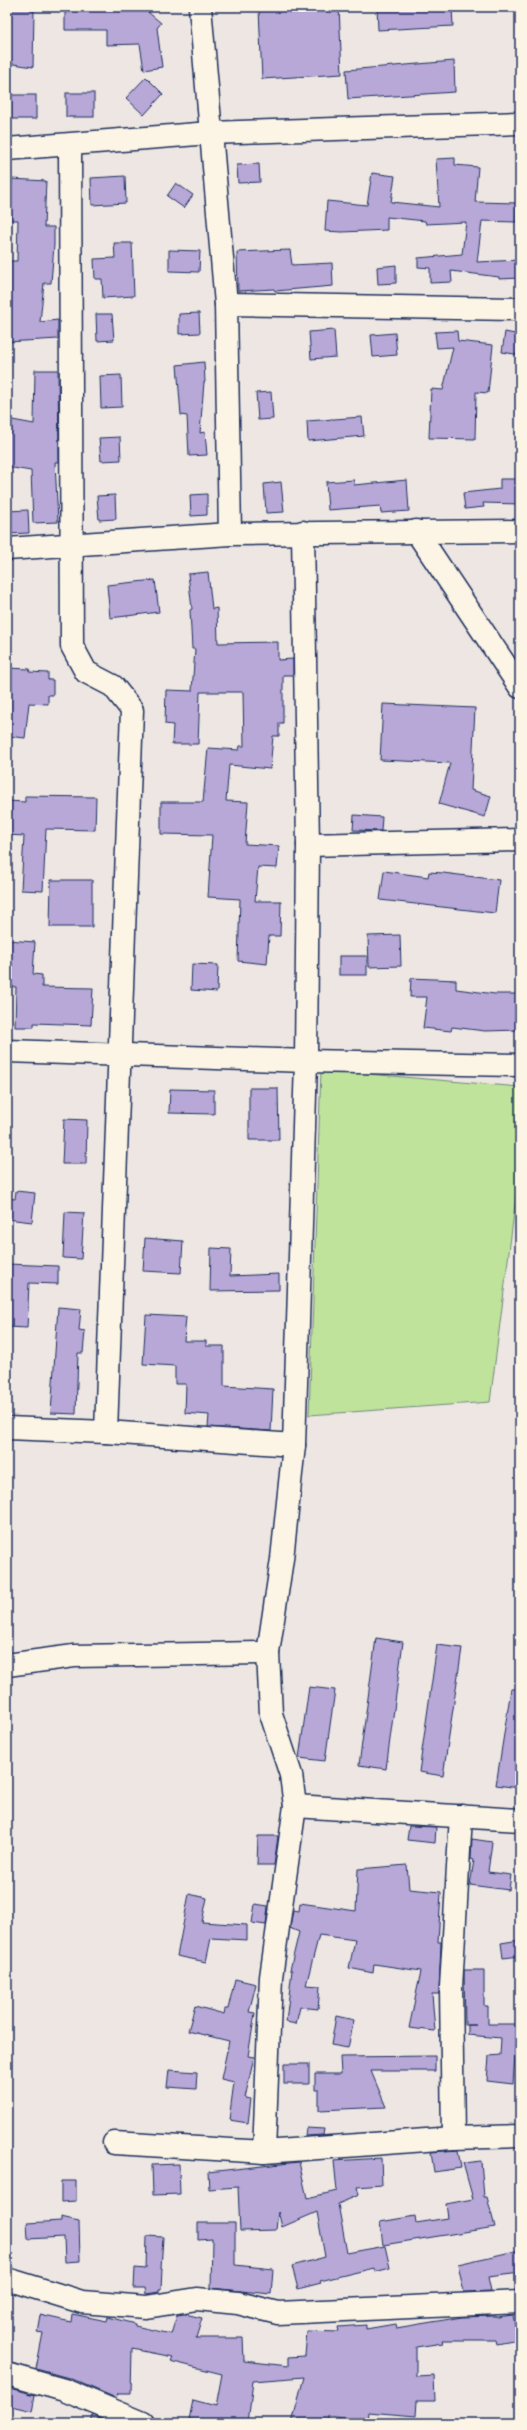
<svg xmlns="http://www.w3.org/2000/svg" width="527" height="2430" font-family="Dekko,sans-serif">
	<style>
		.green { fill: #c0e39c; stroke: #6e897d }
		.building { fill: #b8a8d8; stroke: #1b2f5e }
		.lines { fill: none; stroke-linecap: round; stroke-linejoin: round }
		.minor-casing { stroke: #1b2f5e; stroke-width: 25 }
		.minor { stroke: #fcf5e5; stroke-width: 22 }
	</style>
	<rect width="100%" height="100%" fill="#eee6e2"/>
	<filter id="ink" filterUnits="userSpaceOnUse"><feTurbulence type="fractalNoise" baseFrequency=".025" numOctaves="2"/><feDisplacementMap in="SourceGraphic" scale="8" xChannelSelector="R" yChannelSelector="G"/><feConvolveMatrix kernelMatrix="1 2 1 2 8 2 1 2 1" color-interpolation-filters="sRGB"/></filter>
	<g filter="url(#ink)">
		<!-- green -->
		<polygon class="green" points="321,1070 520,1087 520,1165 490,1402 309,1415"/>
		<!-- building -->
		<g class="building">
			<polygon points="106,7 142,7 161,23 157,28 162,67 144,70 140,44 106,45 106,30 65,30 65,8"/>
			<polygon points="339,7 342,74 262,79 259,9"/>
			<polygon points="377,7 452,7 453,26 378,30"/>
			<polygon points="7,9 34,9 33,67 7,63"/>
			<polygon points="454,61 455,92 348,99 346,70"/>
			<polygon points="146,77 163,94 144,115 126,98"/>
			<rect x="66" y="93" width="28" height="24"/>
			<rect x="11" y="95" width="25" height="24"/>
			<polygon points="455,158 455,165 478,167 475,202 517,203 516,222 482,221 477,262 520,260 520,278 499,279 499,277 451,271 452,282 430,283 430,268 418,267 418,258 462,254 466,222 426,224 425,221 387,217 387,230 342,232 325,231 327,201 367,205 372,173 395,176 391,202 439,207 436,159"/>
			<polygon points="259,164 260,182 238,183 237,165"/>
			<polygon points="125,176 126,203 92,205 91,178"/>
			<polygon points="12,179 46,181 44,227 54,227 54,245 51,283 44,283 40,322 58,320 58,339 7,342 7,261 17,261 18,220 10,220"/>
			<polygon points="176,183 193,195 184,208 167,196"/>
			<polygon points="114,243 132,243 134,296 103,298 102,279 95,279 94,259 115,258"/>
			<polygon points="169,250 200,251 199,272 169,271"/>
			<polygon points="290,250 292,265 332,263 333,286 275,291 274,289 238,291 237,252"/>
			<polygon points="396,265 396,283 378,284 377,267"/>
			<polygon points="199,313 200,333 179,334 179,314"/>
			<polygon points="96,314 112,314 114,340 97,341"/>
			<polygon points="334,330 336,357 311,359 309,332"/>
			<polygon points="457,331 458,341 493,345 488,393 476,392 475,439 429,438 431,389 443,390 453,347 437,348 435,332"/>
			<polygon points="505,332 520,335 520,355 502,352"/>
			<polygon points="395,333 397,355 373,357 371,335"/>
			<polygon points="204,362 205,382 204,382 200,433 205,432 207,455 189,456 187,416 181,415 177,365"/>
			<polygon points="35,370 58,370 59,462 55,462 58,522 33,523 31,471 7,467 7,419 34,424"/>
			<polygon points="121,375 122,407 101,408 100,376"/>
			<polygon points="271,392 273,419 258,420 256,393"/>
			<polygon points="362,417 364,436 308,441 307,421"/>
			<polygon points="120,437 121,460 101,461 99,438"/>
			<polygon points="500,479 520,479 520,504 483,503 484,507 465,509 463,493 500,489"/>
			<polygon points="354,480 354,485 407,480 409,511 381,513 380,506 328,510 326,482"/>
			<polygon points="281,482 284,512 266,513 264,484"/>
			<polygon points="207,494 207,515 191,516 190,495"/>
			<polygon points="115,495 116,519 99,520 97,496"/>
			<polygon points="28,510 29,533 7,534 7,511"/>
			<polygon points="208,572 212,609 217,608 218,643 278,642 278,660 293,659 293,675 283,675 283,723 279,723 279,736 273,736 270,769 229,765 226,801 248,802 245,844 279,846 277,868 258,867 255,901 281,901 280,936 269,936 267,964 238,961 240,899 208,897 212,835 161,834 161,802 203,802 208,748 239,750 240,746 244,746 243,692 200,692 198,744 172,744 173,725 165,724 166,690 192,691 195,649 192,649 190,610 192,609 188,574"/>
			<polygon points="155,580 159,612 110,618 107,585"/>
			<polygon points="7,668 30,669 29,672 48,673 48,680 53,680 53,695 48,695 48,704 29,703 25,738 7,736"/>
			<polygon points="383,704 475,708 471,790 491,796 485,817 439,804 450,763 380,760"/>
			<polygon points="25,796 96,797 95,830 46,829 43,891 21,890 24,836 7,835 7,801 25,802"/>
			<polygon points="354,815 382,817 381,831 353,830"/>
			<polygon points="384,871 428,877 429,872 443,873 499,880 495,913 380,900"/>
			<polygon points="51,880 92,880 92,927 50,927"/>
			<polygon points="400,935 401,966 369,967 368,936"/>
			<polygon points="7,940 35,942 33,974 42,975 42,987 93,988 91,1025 34,1023 34,1027 15,1027 16,987 7,986"/>
			<rect x="339" y="956" width="28" height="19"/>
			<polygon points="192,964 218,965 217,992 191,990"/>
			<polygon points="411,978 456,980 456,989 495,994 520,994 520,1030 485,1031 452,1027 451,1031 423,1028 427,997 410,997"/>
			<polygon points="249,1088 278,1088 279,1140 249,1140"/>
			<polygon points="170,1089 214,1090 214,1114 169,1113"/>
			<polygon points="64,1119 87,1120 86,1164 62,1164"/>
			<polygon points="16,1191 35,1193 32,1222 7,1219 7,1198 15,1199"/>
			<polygon points="65,1212 84,1213 81,1259 63,1258"/>
			<polygon points="145,1238 183,1241 181,1273 143,1271"/>
			<polygon points="211,1248 231,1249 230,1276 279,1274 279,1290 210,1291"/>
			<polygon points="7,1264 58,1266 58,1284 29,1283 27,1328 7,1327"/>
			<polygon points="58,1307 81,1309 79,1330 85,1331 83,1353 78,1353 76,1414 51,1413"/>
			<polygon points="146,1315 186,1317 184,1341 206,1341 206,1346 224,1346 224,1386 273,1389 271,1431 208,1427 209,1415 185,1413 186,1384 175,1384 175,1366 143,1364"/>
			<polygon points="376,1638 403,1642 386,1769 359,1765"/>
			<polygon points="437,1645 462,1648 443,1776 419,1772"/>
			<polygon points="309,1687 335,1690 325,1761 299,1758"/>
			<polygon points="511,1689 520,1689 520,1788 496,1785"/>
			<polygon points="409,1826 436,1827 435,1843 407,1840"/>
			<polygon points="258,1836 278,1836 274,1865 257,1865"/>
			<polygon points="472,1839 492,1842 488,1872 511,1875 509,1890 470,1885 474,1860 471,1859"/>
			<polygon points="407,1865 409,1889 441,1892 438,1942 441,1942 439,1994 432,1994 435,2031 409,2028 421,1971 374,1964 373,1973 349,1968 355,1940 319,1935 306,1985 320,1986 318,2009 300,2007 296,2024 286,2022 292,1970 290,1970 299,1932 290,1928 293,1910 299,1911 300,1903 356,1911 358,1869"/>
			<polygon points="189,1894 207,1898 202,1922 247,1925 247,1940 211,1938 206,1962 177,1956"/>
			<polygon points="255,1904 268,1906 266,1925 252,1923"/>
			<polygon points="520,1940 520,1956 503,1958 501,1943"/>
			<polygon points="464,1970 484,1970 484,2006 488,2006 488,2024 517,2024 513,2084 487,2081 489,2056 500,2055 501,2038 468,2035 468,2025 476,2025 465,2025"/>
			<polygon points="235,1979 256,1984 249,2012 255,2013 248,2056 254,2057 245,2098 251,2099 248,2123 229,2120 234,2082 221,2079 229,2041 188,2031 195,2006 224,2014 225,2009 228,2009"/>
			<polygon points="336,2016 354,2020 348,2048 331,2045"/>
			<polygon points="435,2056 435,2071 371,2071 386,2107 319,2110 319,2090 315,2090 315,2074 341,2074 340,2057"/>
			<rect x="284" y="2064" width="25" height="20"/>
			<polygon points="169,2070 197,2072 196,2089 167,2087"/>
			<polygon points="306,2128 324,2129 323,2135 305,2136"/>
			<polygon points="458,2150 461,2168 434,2172 431,2152"/>
			<polygon points="381,2158 382,2185 357,2187 359,2195 338,2204 347,2253 385,2246 390,2268 375,2272 374,2268 320,2281 321,2283 298,2289 292,2266 325,2257 317,2212 282,2227 278,2211 276,2230 240,2231 238,2187 209,2189 208,2172 299,2162 307,2198 337,2191 334,2161"/>
			<polygon points="481,2161 484,2197 487,2197 495,2227 383,2245 380,2222 415,2216 416,2223 448,2218 446,2204 473,2199 463,2163"/>
			<polygon points="179,2164 180,2194 153,2195 152,2165"/>
			<polygon points="61,2181 76,2181 76,2201 61,2202"/>
			<polygon points="61,2217 79,2221 80,2261 65,2262 64,2237 28,2239 27,2223 61,2221"/>
			<polygon points="198,2223 235,2223 235,2265 273,2269 271,2294 211,2288 212,2239 198,2240"/>
			<polygon points="147,2236 163,2237 161,2269 162,2269 161,2289 159,2289 159,2292 146,2294 145,2288 134,2288 135,2268 146,2269"/>
			<polygon points="520,2250 520,2273 488,2277 491,2291 464,2292 458,2264"/>
			<polygon points="72,2314 107,2321 108,2317 135,2324 135,2326 171,2334 177,2315 185,2314 202,2318 196,2338 243,2338 244,2361 288,2366 288,2357 305,2356 307,2331 339,2332 338,2327 366,2325 366,2329 395,2324 396,2328 462,2317 496,2316 497,2317 513,2315 518,2340 497,2344 496,2340 442,2340 443,2343 416,2347 416,2376 434,2375 435,2401 417,2401 416,2416 368,2412 367,2421 328,2416 328,2423 292,2423 304,2377 253,2381 248,2423 202,2423 189,2420 193,2400 216,2406 222,2374 170,2361 172,2357 132,2349 131,2393 118,2393 116,2398 69,2378 36,2369 43,2333 37,2332 40,2315 71,2322"/>
			<polygon points="7,2387 35,2395 32,2411 7,2405"/>
			<polygon points="93,2415 111,2423 91,2423"/>
		</g>
		<g class="lines">
			<!-- minor casing -->
			<g class="minor-casing">
				<g id="minor">
					<polyline points="200,7 226,304 230,534"/>
					<polyline points="70,145 72,646 86,672 113,686 132,710 106,1432"/>
					<polyline points="7,149 210,133 520,123"/>
					<polyline points="226,304 520,309"/>
					<polyline points="416,531 520,687"/>
					<polyline points="7,549 230,534 520,531"/>
					<polyline points="308,845 520,840"/>
					<polyline points="7,1051 306,1061 520,1065"/>
					<polyline points="7,1428 106,1432 294,1445"/>
					<polyline points="7,1665 74,1656 268,1653"/>
					<polyline points="295,1806 520,1820"/>
					<polyline points="453,2138 451,1987 461,1816"/>
					<polyline points="114,2143 264,2152 453,2138 520,2136"/>
					<polyline points="264,2152 271,1977 295,1806 291,1775 271,1714 268,1653 282,1559 294,1445 298,1322 306,1061 308,845 303,532"/>
					<polyline points="7,2279 82,2302 146,2307 197,2299 238,2303 278,2313 520,2302"/>
					<polyline points="7,2374 64,2390 143,2423"/>
				</g>
			</g>
			<!-- minor -->
			<use href="#minor" class="minor"/>
		</g>
	</g>
	<!-- margin -->
	<rect width="527" height="2430" fill="none" stroke="#fcf5e5" stroke-width="24"/>
	<rect x="12" y="12" width="503" height="2406" fill="none" stroke="#1b2f5e" stroke-width="1.5" filter="url(#ink)"/>
</svg>
